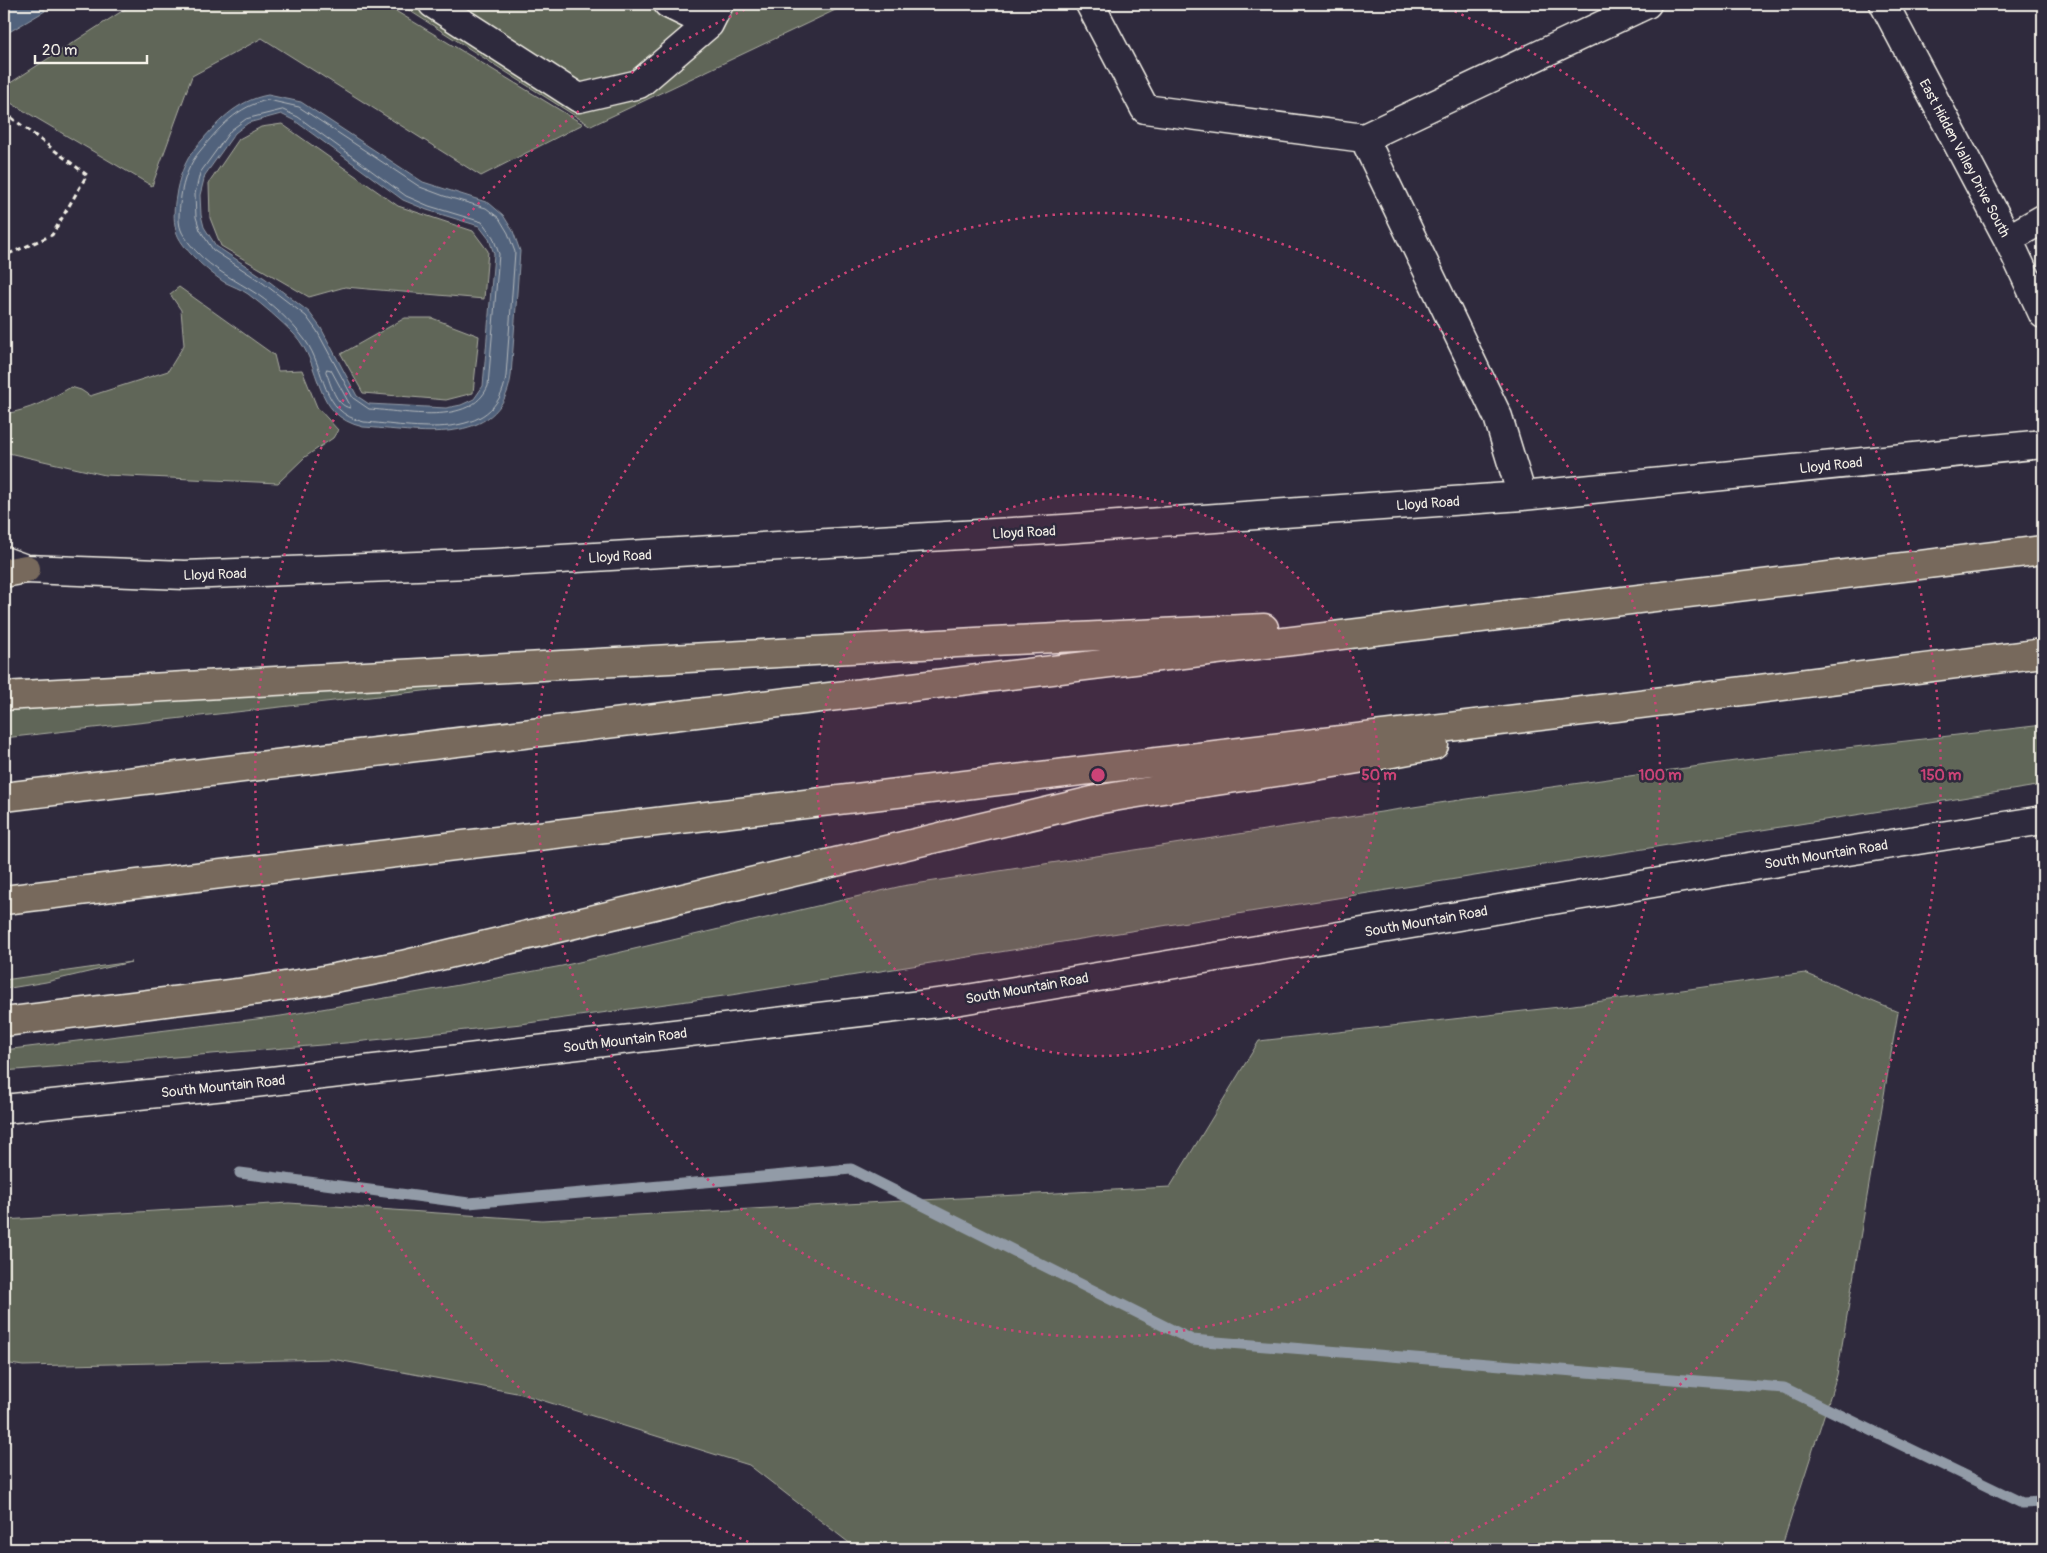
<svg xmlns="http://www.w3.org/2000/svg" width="2047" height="1553" viewBox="0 0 2047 1553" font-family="Pangolin,sans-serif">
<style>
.green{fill:#606659;stroke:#aaaca0}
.water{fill:#51627b;stroke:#929ba7;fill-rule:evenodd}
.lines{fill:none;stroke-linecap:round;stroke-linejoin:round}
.shore{stroke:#b3b8bc;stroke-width:1}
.stream{stroke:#929ba7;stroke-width:11}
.minor-casing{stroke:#f4f1e8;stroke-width:31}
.highway-casing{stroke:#f4f1e8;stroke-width:31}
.path{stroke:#f4f1e8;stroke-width:3;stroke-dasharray:5 4;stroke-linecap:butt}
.minor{stroke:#2f2a3d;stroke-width:28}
.highway{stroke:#77695c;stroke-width:28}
.ring{fill:none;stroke:#cc4377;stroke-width:2.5;stroke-dasharray:2.5 5}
.labels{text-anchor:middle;stroke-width:5;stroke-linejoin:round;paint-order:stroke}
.street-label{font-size:14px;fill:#f4f1e8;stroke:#2f2a3d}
.centre{fill:#cc4377;stroke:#2f2a3d;stroke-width:2.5}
.ring-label{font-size:15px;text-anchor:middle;font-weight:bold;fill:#cc4377;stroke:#2f2a3d;stroke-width:5;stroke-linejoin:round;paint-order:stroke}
</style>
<rect width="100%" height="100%" fill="#2f2a3d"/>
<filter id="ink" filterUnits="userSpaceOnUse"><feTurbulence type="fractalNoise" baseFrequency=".02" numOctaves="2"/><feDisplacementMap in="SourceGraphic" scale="10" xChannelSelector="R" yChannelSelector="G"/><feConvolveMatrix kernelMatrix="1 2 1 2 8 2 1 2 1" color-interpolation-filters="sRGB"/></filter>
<g filter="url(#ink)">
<path class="green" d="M133,4H384L583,124L481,176L262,38L192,76L152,186L4,99V87Z
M399,4H848L591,126Z
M282,124L398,206L473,231L488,251L484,299L345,287L309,297L221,246L210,218L209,183L239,139L261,127Z
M179,287L274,355L278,371L302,370L317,407L338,430L333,438L305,457L278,483L105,475L4,452V414C29,410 49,400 71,387L81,390L90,396L168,371L184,345L181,310L170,294Z
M405,318H432L479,336L473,393L446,400L363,393L341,354Z
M440,678L441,689L4,738V711L98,702Z
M2043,725V785L731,995L521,1024L346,1043L4,1071V1050L281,1016L437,989L562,966L902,886L1446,802L1735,761Z
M131,962L46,982L4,989V980Z
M1805,973L1898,1012L1837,1375L1781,1549H857L749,1465L522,1394L332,1359L23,1366L4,1363V1220L289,1203L542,1220L1170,1187L1259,1041L1559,1007Z"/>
<path class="water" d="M4,4H41L45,11L4,35Z
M268,95L301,102L423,182L489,203L503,215L513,231L520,251L511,376C501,450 415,430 363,427C311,415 324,366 294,334C280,320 264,306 248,294C241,289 232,286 224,282C210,273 179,247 176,230C173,219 174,207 176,196C178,180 185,160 196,147C217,123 235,101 268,95ZM281,114L295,121L403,200L427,210L479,226L489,239L494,254L483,386L474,399L461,405L446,408L369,404L357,396L321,328L309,312L266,279L216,246L204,227L201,215L200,195L205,175L235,133L248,123Z"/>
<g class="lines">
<path class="shore" d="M268,100L299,107L420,187L444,196L486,208L499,218L508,233L515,252L506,376C497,445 412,425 364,422C319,412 327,370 305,340C291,321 269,301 249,289C226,275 206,265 189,243C187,239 182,234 181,230C177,220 180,206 181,196C183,181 190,162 200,151C219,128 237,106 268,100Z
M283,110L298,117L406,196L429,206L482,222L493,237L499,254L488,386C471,427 404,411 369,409L353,398L317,331L306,316L263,283L213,250L200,230L196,217L195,194L200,173L231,130L246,119Z
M327,369L331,370L350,405V408C335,405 331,384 326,372Z"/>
<path class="stream" d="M240,1173L469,1203L851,1169L1192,1340L1784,1388L2022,1503L2043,1502"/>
<defs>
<path id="minor" d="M433,4L579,98L639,84L709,24L719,4
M668,4L709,24
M1090,4L1145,109L1364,138L1647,4
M1884,4L2008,239L2043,314
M1364,138L1498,417L1522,496
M2008,239L2043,219
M4,561L26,569L185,575L495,563L1063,529L1522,496L2043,444
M4,1109L254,1083L955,1001L1772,863L2043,820"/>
<path id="highway" d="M4,573L26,569
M4,696L993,641L1264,628
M4,797L2043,550
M4,900L1616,707L2043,653
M4,1022L238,993L319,981L402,965L1096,800C1209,780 1322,768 1434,745"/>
</defs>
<use href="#minor" class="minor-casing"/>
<use href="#highway" class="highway-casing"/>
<path class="path" d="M4,112L87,175L52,235L4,256"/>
<use href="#minor" class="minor"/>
<use href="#highway" class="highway"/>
</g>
</g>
<circle cx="1098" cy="775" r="281" fill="#cc4377" fill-opacity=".12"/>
<g class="ring">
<circle cx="1098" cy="775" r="281"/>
<circle cx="1098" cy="775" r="562"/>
<path d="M762 1548A843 843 0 0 1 755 5M1441 5A843 843 0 0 1 1434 1548"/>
</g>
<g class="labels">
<g class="street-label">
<text transform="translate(1965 158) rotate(62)" y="5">East Hidden Valley Drive South</text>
<text transform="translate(1831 465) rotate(-6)" y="5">Lloyd Road</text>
<text transform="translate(1428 503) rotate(-4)" y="5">Lloyd Road</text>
<text transform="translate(1024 532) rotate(-3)" y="5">Lloyd Road</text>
<text transform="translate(620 556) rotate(-3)" y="5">Lloyd Road</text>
<text transform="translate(215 574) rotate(-2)" y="5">Lloyd Road</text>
<text transform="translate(1826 854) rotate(-9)" y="5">South Mountain Road</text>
<text transform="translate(1426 921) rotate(-10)" y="5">South Mountain Road</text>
<text transform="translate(1027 988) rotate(-10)" y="5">South Mountain Road</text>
<text transform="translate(625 1040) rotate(-7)" y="5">South Mountain Road</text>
<text transform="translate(223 1086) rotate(-6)" y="5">South Mountain Road</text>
</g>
</g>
<circle cx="1098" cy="775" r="8" class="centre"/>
<g class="ring-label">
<text x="1379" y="780">50 m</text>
<text x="1660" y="780">100 m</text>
<text x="1941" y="780">150 m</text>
</g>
<rect width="2047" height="1553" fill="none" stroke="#2f2a3d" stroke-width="20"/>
<rect x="10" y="10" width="2027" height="1533" fill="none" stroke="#f4f1e8" stroke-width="2" filter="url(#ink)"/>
<path d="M35 55v8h112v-8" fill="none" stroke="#f4f1e8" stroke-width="2.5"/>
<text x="42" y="55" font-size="15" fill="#f4f1e8" stroke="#2f2a3d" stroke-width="4" paint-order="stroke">20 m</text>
</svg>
